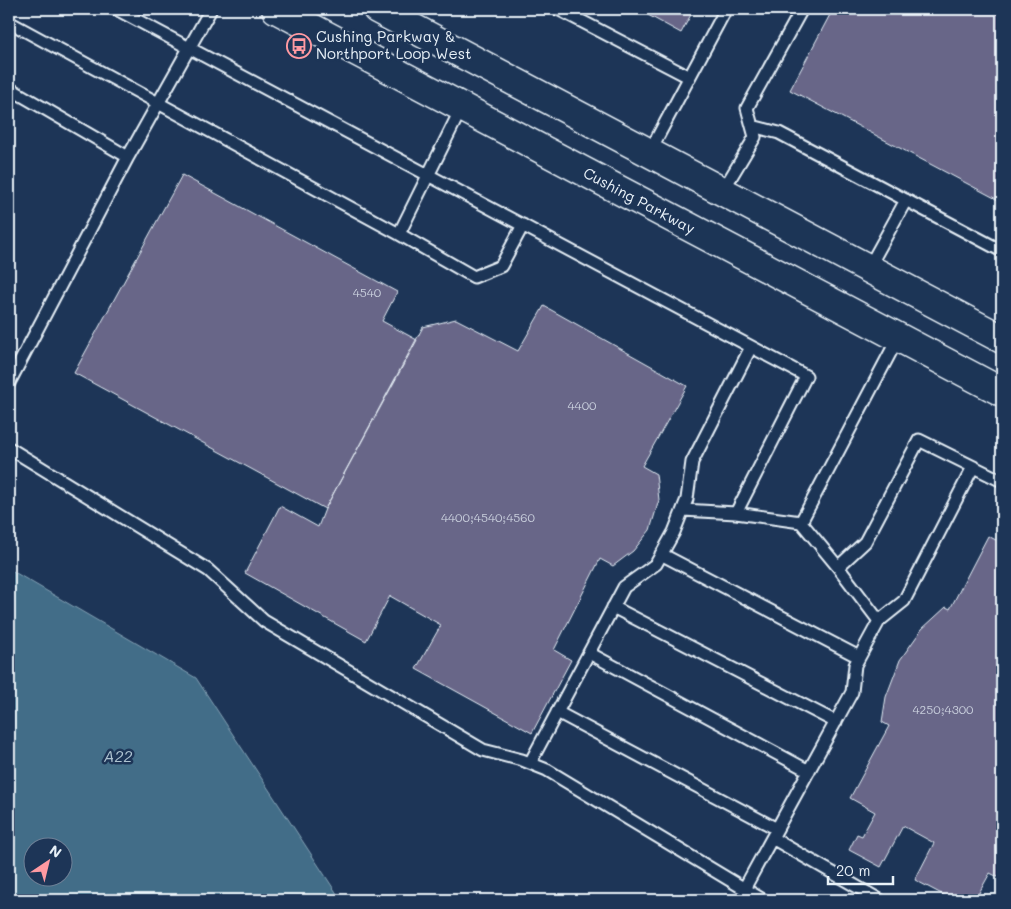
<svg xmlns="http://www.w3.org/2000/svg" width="1011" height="909" viewBox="0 0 1011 909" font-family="Mali,sans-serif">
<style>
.water{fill:#426d88;stroke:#84a2b5;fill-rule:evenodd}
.building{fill:#686688;stroke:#e8f1f8}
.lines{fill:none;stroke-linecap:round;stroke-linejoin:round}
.lane-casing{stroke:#e8f1f8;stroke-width:15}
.secondary-casing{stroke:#e8f1f8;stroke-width:31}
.lane{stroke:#1d3557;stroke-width:11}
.secondary{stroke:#1d3557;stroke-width:28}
.labels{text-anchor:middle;stroke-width:5;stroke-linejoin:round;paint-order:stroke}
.number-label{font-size:12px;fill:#c8cedc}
.poi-label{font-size:15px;fill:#e8f1f8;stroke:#1d3557;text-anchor:start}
.street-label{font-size:15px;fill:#e8f1f8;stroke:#1d3557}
.water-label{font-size:16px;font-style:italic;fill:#aec3d1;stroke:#1d3557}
</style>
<rect width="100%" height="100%" fill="#1d3557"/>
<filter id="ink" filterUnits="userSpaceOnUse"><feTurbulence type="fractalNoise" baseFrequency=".02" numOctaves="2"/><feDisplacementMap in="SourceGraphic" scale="10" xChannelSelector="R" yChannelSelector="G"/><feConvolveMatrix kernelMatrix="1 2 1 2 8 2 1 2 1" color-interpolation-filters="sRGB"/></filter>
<g filter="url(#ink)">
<path class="water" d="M9,569L196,678L341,900H9ZM32,846H62V876H32Z"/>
<path class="building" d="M637,9H694L681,33Z
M833,9H1002V202L790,90Z
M182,175L397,292L382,321L417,340L325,509L74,373Z
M544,306L687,386L642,466L656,474L659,500L650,530L633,551L613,566L600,559L554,650L571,660L532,733L416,669L441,625L390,596L366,641L245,573L280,506L318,527L325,509L423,327L456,319L518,351Z
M988,536L1002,543V879L990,873L975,900H953L915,880L934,843L903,826L881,867L849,850L857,834L862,836L875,812L850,798L889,726L882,722L886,697L900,660L922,629L946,607L950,609Z"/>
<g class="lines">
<defs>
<path id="lane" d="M116,9L806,376L736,513L801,522L898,338
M558,9L689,77
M9,22L399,234L474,277L501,266L523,225
M9,88L128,157L211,9
M752,126L779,133L1002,251
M649,153L726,9
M722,192L755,137L747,108L802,9
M399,234L462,107
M868,269L906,200
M9,383L128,157
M9,448L208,570L264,621L483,750L522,760L547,770L763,900
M683,510L736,513
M801,522L838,567L865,542L919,440L1002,481
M661,554L859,657
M838,567L879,621L904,601L973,467
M613,607L836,722
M589,653L809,771
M557,712L777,829
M530,763L624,587L656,564L674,532L687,499L692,462L751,347
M772,838L880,900
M744,889L852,692L855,665L879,621"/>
<path id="secondary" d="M276,9L1002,392
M377,9L1002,339"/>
</defs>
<use href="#lane" class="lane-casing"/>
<use href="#secondary" class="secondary-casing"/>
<use href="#lane" class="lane"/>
<use href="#secondary" class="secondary"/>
</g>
</g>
<defs>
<symbol id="bus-ring" viewBox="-11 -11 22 22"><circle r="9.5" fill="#1d3557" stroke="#ff9aa2" stroke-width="1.5"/><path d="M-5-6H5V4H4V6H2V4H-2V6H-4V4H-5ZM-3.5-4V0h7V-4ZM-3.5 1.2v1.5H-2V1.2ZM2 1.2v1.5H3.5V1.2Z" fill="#ff9aa2"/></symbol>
</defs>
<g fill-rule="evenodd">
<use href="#bus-ring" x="285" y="32" width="28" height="28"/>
</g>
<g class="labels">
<g class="number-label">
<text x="367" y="297">4540</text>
<text x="582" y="410">4400</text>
<text x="488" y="522">4400;4540;4560</text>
<text x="943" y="714">4250;4300</text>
</g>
<g class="poi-label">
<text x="316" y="42">Cushing Parkway &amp;<tspan x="316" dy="17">Northport Loop West</tspan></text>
</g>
<g class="street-label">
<text transform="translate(639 201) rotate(28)" y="5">Cushing Parkway</text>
</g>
<g class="water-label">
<text x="118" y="762">A22</text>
</g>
</g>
<rect width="1011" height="909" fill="none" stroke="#1d3557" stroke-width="30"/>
<rect x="15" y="15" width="981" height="879" fill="none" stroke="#e8f1f8" stroke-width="2" filter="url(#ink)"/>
<g transform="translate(48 862) rotate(35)"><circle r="24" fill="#1d3557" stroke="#6e8097"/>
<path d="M0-4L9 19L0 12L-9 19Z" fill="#ff9aa2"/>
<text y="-8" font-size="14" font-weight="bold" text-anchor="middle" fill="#e8f1f8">N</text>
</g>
<path d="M828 876v8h65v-8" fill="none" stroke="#e8f1f8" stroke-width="2.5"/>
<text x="836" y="876" font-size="15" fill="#e8f1f8" stroke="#1d3557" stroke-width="4" paint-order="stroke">20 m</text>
</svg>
